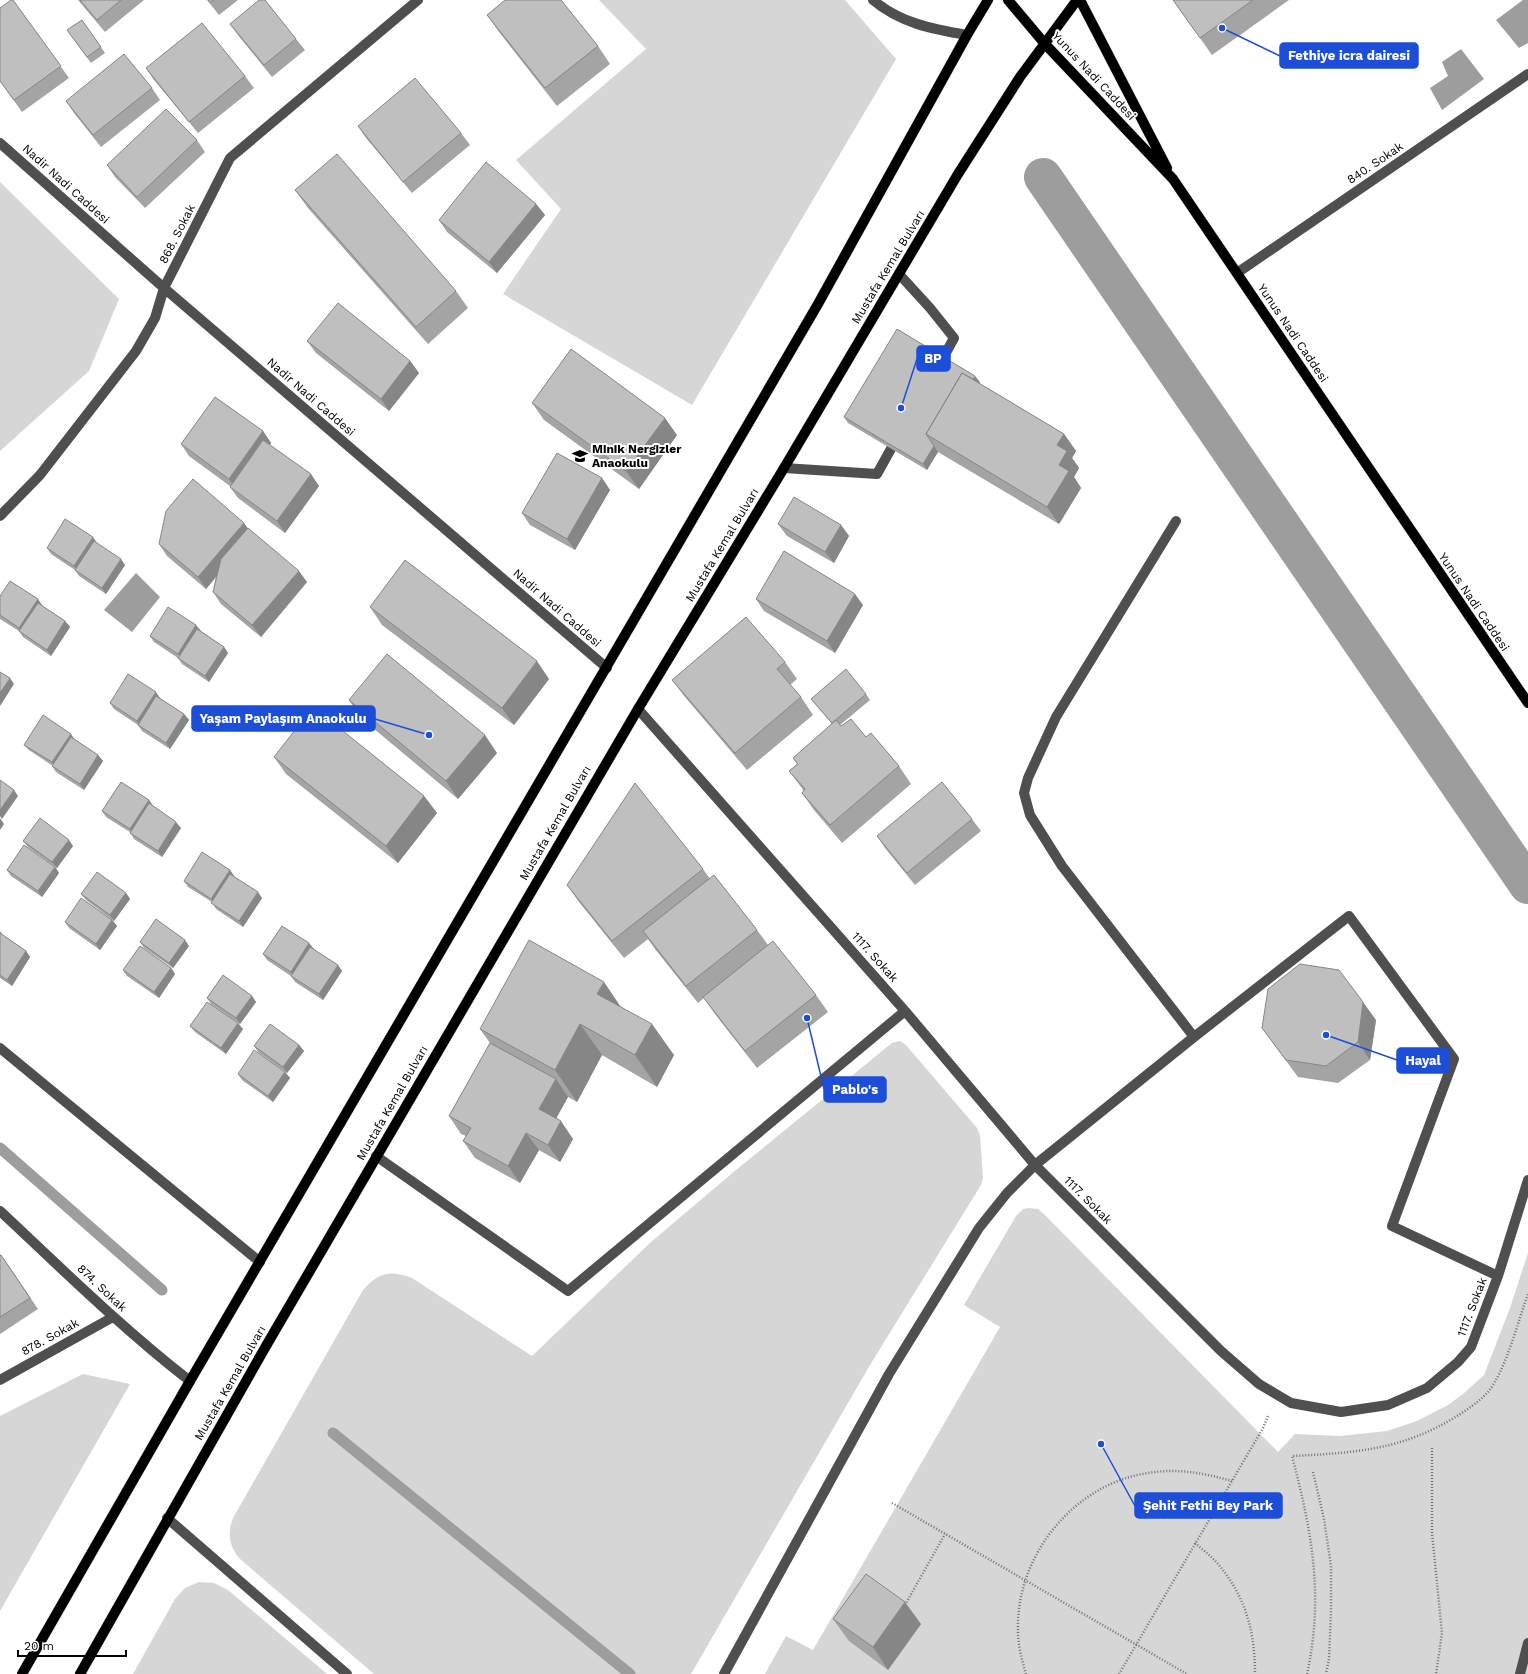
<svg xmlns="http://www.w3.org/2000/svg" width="1528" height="1674" viewBox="0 0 1528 1674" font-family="'Work Sans',sans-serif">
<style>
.green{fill:#d6d6d6}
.water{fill:#9d9d9d}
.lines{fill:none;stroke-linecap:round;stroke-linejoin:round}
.stream{stroke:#9d9d9d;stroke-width:11}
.canal{stroke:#9d9d9d;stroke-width:38}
.major-casing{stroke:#dbdbdb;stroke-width:11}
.path{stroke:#717171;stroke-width:2.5;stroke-dasharray:1 2;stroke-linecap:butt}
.minor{stroke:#4f4f4f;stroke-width:10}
.major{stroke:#000;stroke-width:10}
.wall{fill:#a4a4a4}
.shaded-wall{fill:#868686}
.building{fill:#bfbfbf;stroke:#868686}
.labels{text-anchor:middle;stroke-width:4;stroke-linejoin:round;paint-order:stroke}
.street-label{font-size:12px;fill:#000;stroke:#fff}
.poi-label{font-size:12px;font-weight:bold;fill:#000;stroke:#fff;text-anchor:start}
.leader{fill:none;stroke:#1d4ed8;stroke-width:1.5}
.callout-dot{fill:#1d4ed8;stroke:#fff;stroke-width:1.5}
.callout{fill:#1d4ed8;stroke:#1d4ed8;stroke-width:1.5}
.callout-label{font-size:13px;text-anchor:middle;font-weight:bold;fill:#fff}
</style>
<rect width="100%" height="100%" fill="#fff"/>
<path class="green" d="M599,0H845L896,59L692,405L503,294L561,209L516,160L646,49Z
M0,182L119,299L89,371L0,451Z
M900,1041L906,1045L977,1128L980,1136L983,1177L981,1185L870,1365L691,1674H374L240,1559C229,1546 227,1534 233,1518L363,1290C379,1272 390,1270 412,1278L532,1356L651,1242L736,1170L892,1043Z
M1029,1208L1038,1209L1046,1216L1278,1452L1295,1434L1340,1436L1387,1431L1417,1421L1448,1405L1463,1394L1484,1375L1510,1308L1528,1253V1674H765L786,1636L813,1650L1000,1327L964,1305L1016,1216L1023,1209Z
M83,1374L130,1384L0,1611V1416Z
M199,1582L214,1583L228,1590L327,1674H133L175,1599L185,1588Z"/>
<path class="water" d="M1523,0H1528V43L1519,48L1496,20Z
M1461,49L1484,79L1442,110L1430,88L1448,76L1442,62Z
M136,573L160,597L132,632L104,610Z"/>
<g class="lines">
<path class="stream" d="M0,1148L162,1290
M333,1433L630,1674"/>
<path class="canal" d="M1043,177L1528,885"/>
<defs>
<path id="major" d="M1008,0L1045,44L1173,179L1528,703
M1080,0L1167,168
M22,1674L190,1381L818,304L967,35L988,0
M80,1674L266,1346L638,709L784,468L958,174L1020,77L1077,0"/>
</defs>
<use href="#major" class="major-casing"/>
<path class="path" d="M1432,1448V1533L1442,1633L1436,1674
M1313,1472L1324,1519L1331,1566V1610L1329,1659L1326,1674
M892,1503L1187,1674
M1195,1543C1203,1550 1212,1557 1218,1564C1246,1597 1255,1632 1255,1674
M905,1605L945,1534
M1026,1674C1022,1660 1018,1646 1018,1632C1015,1557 1073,1484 1148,1473C1177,1468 1204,1473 1232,1481
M1119,1674L1263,1428L1268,1416
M1307,1674C1324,1596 1312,1532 1292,1456C1354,1453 1403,1450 1457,1416C1468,1409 1480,1401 1488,1392C1506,1370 1518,1321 1528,1294"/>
<path class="minor" d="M873,0C900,23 932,29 967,35
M0,143L164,288L607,668
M1237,273L1528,74
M899,274L930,308L954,338L937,369
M784,468L877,474L897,438
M0,516L40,475L136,351L155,318L164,288L230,158L418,0
M1176,521L1056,717L1028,778L1024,793L1030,815L1062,866L1194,1037
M638,709L905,1011L1035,1165L1221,1351L1259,1384L1291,1403L1341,1412L1388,1405L1427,1388L1458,1362L1471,1347L1498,1276L1528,1180
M0,1048L260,1262
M376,1156L568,1291L905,1011
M0,1211C62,1269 123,1329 190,1381
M0,1380L113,1317
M167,1518L347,1674
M724,1674L889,1374L979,1228L1007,1193L1035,1165L1194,1037L1349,916L1454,1059L1392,1226L1498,1276
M1520,1674L1528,1643"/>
<use href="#major" class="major"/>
</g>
<path class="wall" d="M13,0L69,78L22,112L0,81Z
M78,0H144L105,32Z
M207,0H238L219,15Z
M1173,0H1289L1212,55Z
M487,15L598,46L610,64L557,106L499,32Z
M82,20L105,53L91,63L67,30Z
M230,24L296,39L305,50L272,77L238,35Z
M146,68L245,76L254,88L198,133L154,80Z
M152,88L160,100L101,147L74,113L66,101Z
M358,126L461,133L470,145L412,193L366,138Z
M197,140L205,152L145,208L115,177L107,165Z
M295,190L456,291L468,308L428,344L308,208Z
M536,204L545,215L497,273L447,232L439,220Z
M307,341L410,361L419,373L389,411L316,353Z
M980,382L979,383L1064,434L1076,451L1072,458L1079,468L1074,477L1081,488L1059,524L938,452L927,470L848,423L844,417Z
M532,403L677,435L639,489L544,420Z
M263,431L271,443L270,445L319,486L285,533L238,498L230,487V486L189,456L181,444Z
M602,478L610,490L575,550L530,525L522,513Z
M778,524L841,525L849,536L834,563L787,536Z
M247,528L307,582L261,637L221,604L213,592L216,577L206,589L167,556L159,544Z
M97,543L125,565L106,594L79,576L75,570L51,554L47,548Z
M0,596L42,605H41L65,621L70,627L51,656L23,637L19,631L0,619Z
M756,599L863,605L835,653L764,611Z
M370,607L549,679L514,725L382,625Z
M201,631L224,647L228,653L209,682L182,664L178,658L154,642L150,636Z
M785,662L797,679L790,685L801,697L813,715L747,770L685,697L672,680Z
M866,694L870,700L840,725L841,726L866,737L899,766L911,784L842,843L814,810L802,793L804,791L789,771L797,764L793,758L832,724L816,705L811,699Z
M160,698L184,714L189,720L170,749L142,731L138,725L114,709L110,703Z
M349,700L497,753L458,799L361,718Z
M75,740L98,755L103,761L84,790L56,772L52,766H53L29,750L24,745Z
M274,757L424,796L437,813L398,863L286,774Z
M149,800L153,806L181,828L162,857L134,839L130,832L106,817L102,811Z
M972,819L981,831L915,885L885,848L877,836Z
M23,841L73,846L57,868L28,847Z
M55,867L59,873L42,897L11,876L7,870Z
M703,869L710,879L757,930L768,945L816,995L828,1012L757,1068L715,1014L704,998L698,1003L655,949L648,939L624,958L579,902L567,885Z
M230,870L234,876V877L262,898L243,927L216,909L212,902L188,887L184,881Z
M126,893L130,899L114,921L86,900L81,894Z
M112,920L117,926L100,950L69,928L65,922Z
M0,931L3,935L26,951L30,957L12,986L0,978Z
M140,942L189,946L173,968L144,948Z
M313,949L342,971L323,1000L295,982L291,976L267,960L263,954Z
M171,968L175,974L159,998L127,976L123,970Z
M252,996L256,1002L240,1024L211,1004L207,998Z
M622,1007L674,1055L657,1087L602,1055L577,1102L568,1097L556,1119L573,1139L560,1162L539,1150L520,1183L475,1158L463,1141L466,1136L461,1134L449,1116L490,1043L480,1029Z
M1376,1020L1370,1060L1338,1083L1298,1077L1262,1028Z
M190,1026L243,1029L226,1054L195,1032Z
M299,1045L304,1051L287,1073L258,1052L254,1046Z
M285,1072L290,1078L273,1102L242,1080L238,1074Z
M0,1255L9,1266L38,1309L0,1334Z
M833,1619L921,1624L888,1670L849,1641Z"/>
<path class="shaded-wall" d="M536,204L545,215L497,273L489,262Z
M410,361L419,373L389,411L381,399Z
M975,376L980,382L942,444L937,441Z
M665,418L677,435L639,489L626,471Z
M263,431L271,443L237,491L229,479Z
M1064,434L1076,451L1072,458L1079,468L1074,477L1081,488L1059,524L1047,507L1057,445Z
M934,446L938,452L927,470L923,464Z
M311,474L319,486L285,533L277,521Z
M602,478L610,490L575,550L567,539Z
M244,523L252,534L206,589L198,577Z
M841,525L849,536L834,563L825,552Z
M93,537L97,543L79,572L74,566Z
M121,559L125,565L106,594L102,588Z
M299,571L307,582L261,637L252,625Z
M855,594L863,605L835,653L827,641Z
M38,599L42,605L23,634L19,628Z
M65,621L70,627L51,656L47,650Z
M196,625L201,631L182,660L178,654Z
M224,647L228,653L209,682L205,676Z
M537,661L549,679L514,725L502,708Z
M10,678L14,684L0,706V693Z
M156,692L160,698L142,727L137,721Z
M184,714L189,720L170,749L166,743Z
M71,734L75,740L56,768L52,762Z
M485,735L497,753L458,799L446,781Z
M98,755L103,761L84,790L80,784Z
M14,790L18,796L2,819L0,816V810Z
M424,796L437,813L398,863L386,846Z
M149,800L153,806L134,835L130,829Z
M0,818L4,824L0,830Z
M176,822L181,828L162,857L158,851Z
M69,840L73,846L57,868L52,862Z
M55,867L59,873L42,897L38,891Z
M230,870L234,876L216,905L211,899Z
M258,892L262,898L243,927L239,921Z
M126,893L130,899L114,921L110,915Z
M112,920L117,926L100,950L96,944Z
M185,940L189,946L173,968L169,963Z
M309,943L314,949L295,978L291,972Z
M26,951L30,957L12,986L7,980Z
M338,965L342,971L323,1000L319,994Z
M171,968L175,974L159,998L154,992Z
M604,982L625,1013L597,994Z
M252,996L256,1002L240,1024L236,1018Z
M1363,1002L1376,1020L1370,1060L1358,1042Z
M238,1023L243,1029L226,1054L221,1048Z
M580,1024L602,1055L577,1102L555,1070Z
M652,1024L674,1055L657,1087L635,1055Z
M299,1045L304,1051L287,1073L283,1067Z
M285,1072L290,1078L273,1102L268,1096Z
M556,1079L568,1097L551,1127L539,1109Z
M561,1121L573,1139L560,1162L548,1145Z
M526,1133L539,1150L520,1183L508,1166Z
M905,1602L921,1624L888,1670L873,1647Z"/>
<path class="building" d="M11,0H13L61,66L14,100L0,81V8Z
M80,0H121L97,20Z
M208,0H214L210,3Z
M259,0H265L296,39L264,65L230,24Z
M505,0H561L598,46L545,88L487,15Z
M1173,0H1253L1200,38Z
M82,20L101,47L87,57L67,30Z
M202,23L245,76L189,122L146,68Z
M124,54L152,88L93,135L66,101Z
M415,78L461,133L403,182L358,126Z
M166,109L197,140L137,197L107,165Z
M337,154L456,291L416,327L295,190Z
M486,162L536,204L489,262L439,220Z
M338,303L410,361L381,399L307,341Z
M897,329L975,376L973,379L962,373L926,434L934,446L923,464L844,417Z
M571,349L665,418L626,471L532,403Z
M962,373L1064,434L1057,445L1067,451L1059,465L1069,471L1047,507L926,434Z
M215,397L263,431L229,479L181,444Z
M263,440L311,474L277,521L230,487Z
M557,453L602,478L567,539L522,513Z
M193,479L244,523L198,577L159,544L166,511Z
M794,497L841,525L825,552L778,524Z
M65,519L93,537L74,566L47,548Z
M248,528L299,571L252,625L213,592L221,559Z
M94,541L121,559L102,588L75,570Z
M784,551L855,594L827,641L756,599Z
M405,560L537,661L502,708L370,607Z
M10,581L38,599L19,628L0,615V596Z
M38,603L65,621L47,650L19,631Z
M168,607L196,625L178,654L150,636Z
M746,617L785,662L777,669L801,697L735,753L672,680Z
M197,629L224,647L205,676L178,658Z
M387,654L485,735L446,781L349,700Z
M846,669L866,694L832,723L811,699Z
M0,672L10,678L0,693Z
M128,674L156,692L137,721L110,703Z
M156,696L184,714L166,743L138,725Z
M313,707L424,796L386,846L274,757Z
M43,715L71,734L52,762L24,745Z
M851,719L866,737L871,733L899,766L830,825L802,793L805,789L789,771L798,764L793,758L836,720L841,726Z
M71,737L98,755L80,784L52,766Z
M0,780L14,790L0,810Z
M121,782L149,800L130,829L102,811Z
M942,782L972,819L907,873L877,836Z
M635,783L703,869L612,941L567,885Z
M149,803L176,822L158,851L130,833Z
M40,818L69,840L52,862L23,841Z
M24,845L55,867L38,891L7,870Z
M202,852L230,870L211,899L184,881Z
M97,872L126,893L110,915L81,894Z
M230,874L258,892L239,921L211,903Z
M714,875L757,930L686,986L643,931Z
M81,898L112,920L96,944L65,922Z
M156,919L185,940L169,963L140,942Z
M282,926L309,943L291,972L263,954Z
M0,933L26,951L7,980L0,975Z
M529,940L604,982L597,994L652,1024L635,1055L580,1024L555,1070L480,1029Z
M773,941L816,995L745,1051L703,997Z
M140,946L171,968L154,992L123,970Z
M310,947L338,965L319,994L291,976Z
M1300,964L1339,970L1363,1002L1358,1042L1326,1066L1286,1060L1262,1028L1268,989Z
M223,975L252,996L236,1018L207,998Z
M207,1002L238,1023L221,1048L190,1026Z
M270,1024L299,1045L283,1067L254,1046Z
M490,1043L556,1079L539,1109L561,1121L548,1145L526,1133L508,1166L463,1141L471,1128L449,1116Z
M254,1050L285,1072L268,1096L238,1074Z
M0,1255H1L30,1298L0,1317Z
M866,1574L905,1602L873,1647L833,1619Z"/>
<defs>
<symbol id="school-bare" viewBox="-9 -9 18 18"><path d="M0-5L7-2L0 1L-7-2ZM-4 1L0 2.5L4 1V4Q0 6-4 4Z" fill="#000" stroke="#fff" stroke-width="2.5" paint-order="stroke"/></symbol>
</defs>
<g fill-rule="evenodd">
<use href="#school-bare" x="569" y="445" width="22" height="22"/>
</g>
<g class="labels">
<g class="street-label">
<text transform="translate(1094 76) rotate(47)" y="4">Yunus Nadi Caddesi</text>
<text transform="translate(1375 163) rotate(-34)" y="4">840. Sokak</text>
<text transform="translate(66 184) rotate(42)" y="4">Nadir Nadi Caddesi</text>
<text transform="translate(177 234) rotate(-63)" y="4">868. Sokak</text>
<text transform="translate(888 267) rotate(-59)" y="4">Mustafa Kemal Bulvarı</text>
<text transform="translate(1293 333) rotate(56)" y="4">Yunus Nadi Caddesi</text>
<text transform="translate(311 397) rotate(41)" y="4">Nadir Nadi Caddesi</text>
<text transform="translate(722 545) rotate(-59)" y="4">Mustafa Kemal Bulvarı</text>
<text transform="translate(1474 602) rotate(56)" y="4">Yunus Nadi Caddesi</text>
<text transform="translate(557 608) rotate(41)" y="4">Nadir Nadi Caddesi</text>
<text transform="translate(555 823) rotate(-60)" y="4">Mustafa Kemal Bulvarı</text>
<text transform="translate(875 957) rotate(48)" y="4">1117. Sokak</text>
<text transform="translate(392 1103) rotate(-60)" y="4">Mustafa Kemal Bulvarı</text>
<text transform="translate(1088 1200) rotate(45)" y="4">1117. Sokak</text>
<text transform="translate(102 1288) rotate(43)" y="4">874. Sokak</text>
<text transform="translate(1472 1307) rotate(-69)" y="4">1117. Sokak</text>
<text transform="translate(50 1337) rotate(-29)" y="4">878. Sokak</text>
<text transform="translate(230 1383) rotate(-60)" y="4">Mustafa Kemal Bulvarı</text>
</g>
<g class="poi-label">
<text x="592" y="453">Minik Nergizler<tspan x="592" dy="14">Anaokulu</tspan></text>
</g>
</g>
<path class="leader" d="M1222 28L1280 56M901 408L917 359M429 735L375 719M1326 1035L1397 1060M807 1018L824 1089M1101 1444L1135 1506"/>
<g class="callout-dot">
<circle cx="1222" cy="28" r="4"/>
<circle cx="901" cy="408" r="4"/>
<circle cx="429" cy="735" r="4"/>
<circle cx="1326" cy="1035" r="4"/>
<circle cx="807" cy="1018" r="4"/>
<circle cx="1101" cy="1444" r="4"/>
</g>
<g class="callout">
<rect x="1280" y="43" width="138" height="25" rx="4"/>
<rect x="917" y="346" width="33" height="25" rx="4"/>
<rect x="192" y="706" width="183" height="25" rx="4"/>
<rect x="1397" y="1048" width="52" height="25" rx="4"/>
<rect x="824" y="1077" width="62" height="25" rx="4"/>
<rect x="1135" y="1493" width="147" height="25" rx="4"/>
</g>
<g class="callout-label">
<text x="1349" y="60">Fethiye icra dairesi</text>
<text x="933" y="363">BP</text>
<text x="283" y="723">Yaşam Paylaşım Anaokulu</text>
<text x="1423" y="1065">Hayal</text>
<text x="855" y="1094">Pablo's</text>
<text x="1208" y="1510">Şehit Fethi Bey Park</text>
</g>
<path d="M18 1650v6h108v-6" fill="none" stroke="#000000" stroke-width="2"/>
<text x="24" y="1650" font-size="12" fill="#000000" stroke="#ffffff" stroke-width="3" paint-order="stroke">20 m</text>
</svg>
